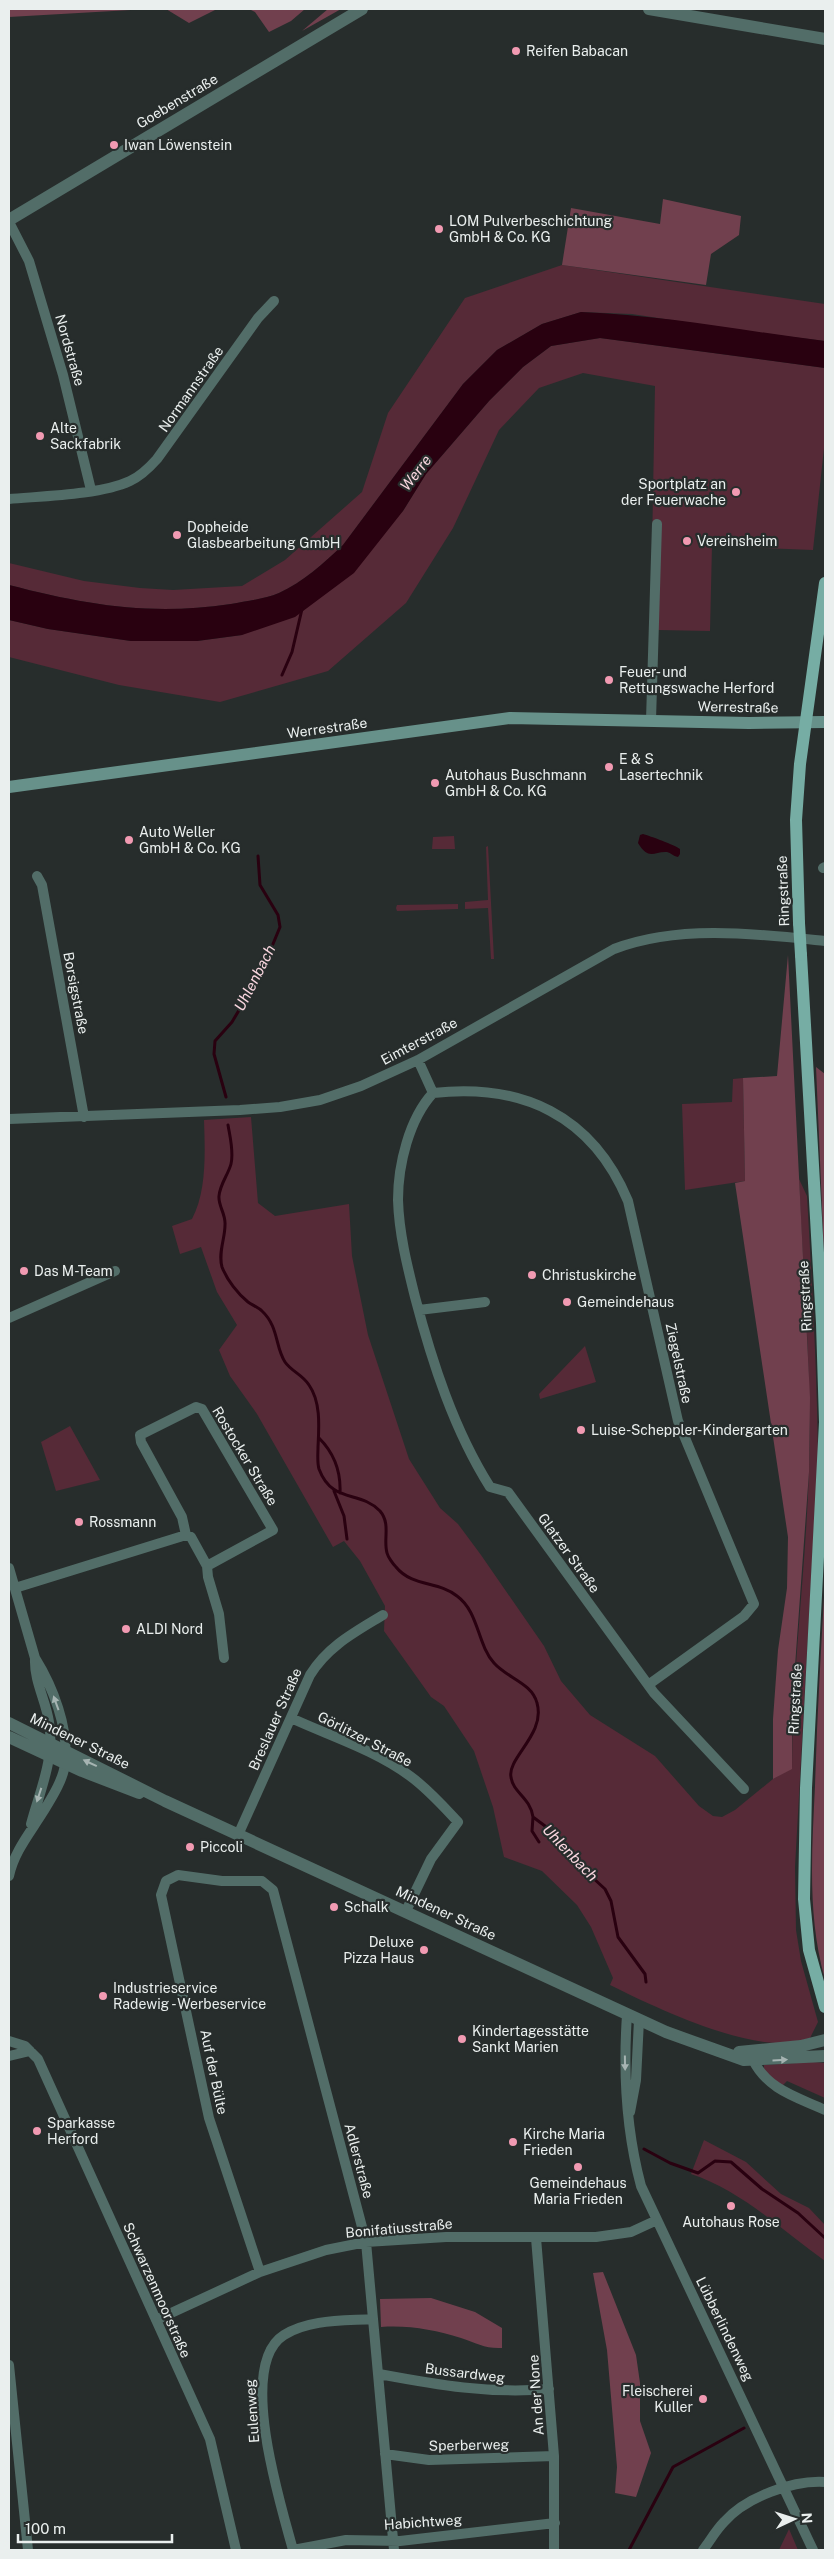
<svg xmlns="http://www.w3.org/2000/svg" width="834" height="2559" viewBox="0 0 834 2559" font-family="'Public Sans',sans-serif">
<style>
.green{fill:#562a37}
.forest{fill:#71404e}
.water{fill:#290110}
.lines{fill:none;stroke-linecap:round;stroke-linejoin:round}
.stream{stroke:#290110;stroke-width:3}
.minor{stroke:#526d68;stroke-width:10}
.tertiary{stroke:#526d68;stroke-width:12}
.secondary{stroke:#67918a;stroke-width:12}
.primary{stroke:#76ada4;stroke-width:12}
.primary-bridge{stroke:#76ada4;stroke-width:12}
.oneway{fill:#a6b4b2}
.poi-dot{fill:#f19ab2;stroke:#272d2c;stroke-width:2}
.labels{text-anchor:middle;stroke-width:4.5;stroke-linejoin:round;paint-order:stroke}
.poi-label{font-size:14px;fill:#eaefee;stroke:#272d2c;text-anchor:start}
.street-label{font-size:14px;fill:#eaefee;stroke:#272d2c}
.water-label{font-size:15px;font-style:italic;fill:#fad7e0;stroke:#272d2c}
</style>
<rect width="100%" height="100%" fill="#272d2c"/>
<path class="green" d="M562,265L825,304V341L743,331L632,314L581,312L542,324L497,350L463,384L343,545C324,563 303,582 279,593C265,599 246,601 231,604C150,616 87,605 9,585V563L84,581L140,588L173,590L242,586L285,560L362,492L388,413L465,298Z
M600,338L825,368V439L813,550L712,546L710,631L658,630L652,548L655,386L583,373L539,388L499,430L453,528L406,603L328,671L220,702L119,685L9,657V620L48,629L131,641H197L242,635L403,511L426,474L489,401L523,367L551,346Z
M454,836L455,849H432L433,837Z
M488,846L494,959H491L488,908L465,909V902L488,900L486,847Z
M458,904V909L397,911L396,908L397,905Z
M743,1078L745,1181L685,1190L682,1104L732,1102L733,1079Z
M251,1117L258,1203L275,1216L349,1204L352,1256L368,1335L409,1459L440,1508L458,1524L481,1555L544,1646L561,1681L590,1715L655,1756L699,1806L713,1816L722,1817L735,1810L773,1779L792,1768C792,1669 806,1570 809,1470C812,1373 803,1276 799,1179L807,1196C812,1282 817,1369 818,1456L795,1867L796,1930L801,1961L818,2022L810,2038C802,2040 792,2043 784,2043C735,2045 654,2007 610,1985L613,1978L591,1927L577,1905L542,1871L504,1857L493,1807L474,1751L444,1706L431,1697L384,1631L385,1606L360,1561L344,1541L333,1547L257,1414L230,1376L219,1350L237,1325L217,1292L201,1247L180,1254L172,1226L192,1219C207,1191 205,1151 204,1120Z
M585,1346L596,1382L540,1399L539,1394Z
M70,1426L100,1480L56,1491L41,1442Z
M813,2062L825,2063V2098L787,2081L782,2086L764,2072V2065Z
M704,2140L746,2162L781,2194L809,2208L825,2225V2261C782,2230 742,2191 691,2174Z
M789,2529L798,2550H779Z"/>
<path class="forest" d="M9,9H148L9,17Z
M166,9H217L189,23Z
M249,9H305L291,21L269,32L255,12Z
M328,9H341L302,31Z
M663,199L741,216L739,235L711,254L706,285L562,265L571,208L660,224Z
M788,955L810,1398L809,1472L792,1708V1769L773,1779V1719L778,1650L787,1588L788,1537L735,1183L745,1181L743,1078L777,1076Z
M816,1067L825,1074V1270L824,1254Z
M825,1580V1979C807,1917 812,1850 815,1786C817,1717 821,1649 825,1580Z
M603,2272L636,2355L640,2383V2421L651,2453L636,2497L615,2493L617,2467L607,2350L593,2273Z
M431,2298L475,2312L502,2328V2348C486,2349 476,2343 461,2338C435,2330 409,2325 381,2327L380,2299Z"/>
<path class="water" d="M581,312C663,315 744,331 825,341V368L600,338L551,346L523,367L489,401L426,474L403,511L354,573L295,617L242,635L197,641H131L48,629L9,620V585C87,605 150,616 231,604C246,601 265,599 279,593C303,582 324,563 343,545L463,384L497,350L542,324Z
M643,834C650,836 675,845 680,849V854L678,857C673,856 671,853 667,852C654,851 649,861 638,843L640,835Z"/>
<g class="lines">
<path class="stream" d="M282,675L292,652L302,609
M226,1097L214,1054L215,1041L232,1022L261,973L280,927L278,915L260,885L258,856
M228,1125C230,1137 234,1152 231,1164C228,1175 220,1184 219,1196C218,1206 226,1214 225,1225C225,1239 218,1253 222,1267C227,1280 238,1294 248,1302C252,1305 258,1307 262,1311C279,1327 275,1347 285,1362C291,1371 303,1375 309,1385C321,1402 319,1427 318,1447C318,1454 317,1462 319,1469C332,1504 360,1490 380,1511C391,1524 383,1539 387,1553C388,1557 393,1564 396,1567C412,1587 439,1581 457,1596C479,1612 477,1644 494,1663C507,1678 532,1683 537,1703C546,1734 507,1758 511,1777C513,1793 530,1797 533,1817L549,1829L569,1856L605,1889L611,1901L618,1937L645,1974L646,1982
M319,1438C334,1453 341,1472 340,1493
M334,1491L344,1516L347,1539
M533,1817L532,1831L539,1842
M644,2149L670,2163L698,2173L715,2161L731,2162L762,2189L798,2213L825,2238
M629,2550L673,2467L744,2428"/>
<path class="minor" d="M9,222L29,261L63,375L91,490
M9,499C43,496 100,495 130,481C141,476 149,468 157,459L258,318L274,301
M651,720L657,524
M823,868L825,867
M37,876L42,885L84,1117
M418,1060L433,1093
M433,1093C409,1119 398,1165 398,1200C399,1233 407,1265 415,1297C432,1362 454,1430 490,1487L508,1492L654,1693L744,1789
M433,1093C522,1083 592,1115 628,1201L678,1421L754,1604L744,1616L648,1685
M9,1119L240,1110L280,1107L320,1100L361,1086L418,1060L614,949C679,924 758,934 825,941
M419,1310L485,1302
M9,1318L115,1271
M207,1566L208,1577L219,1614L224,1658
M9,1568L35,1658C53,1687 69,1728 65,1763C64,1779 51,1799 43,1812C30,1833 14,1852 9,1876
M15,1588L186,1535L191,1537L207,1566L273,1530L202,1409L196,1407L140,1435L141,1442L182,1517L186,1535
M291,1718C330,1736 375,1750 410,1776C428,1789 443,1806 458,1822L431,1859L406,1911
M31,1824C40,1790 55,1759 49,1722C46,1701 34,1681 35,1659
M238,1835L310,1675C328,1646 355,1632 383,1615
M627,2015C623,2073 626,2130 641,2186L813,2550
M9,2041L25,2046L38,2059L210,2439L236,2550
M9,2056L30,2051
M753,2060C768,2090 797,2097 825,2110
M630,2112L636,2080L639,2020
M536,2238L554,2456V2550
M260,2272L209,2118L161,1895L166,1881L178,1875L222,1881H262L273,1890L366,2242L394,2550
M156,2320L260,2272L326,2250L366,2242L446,2237H596L631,2232L657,2220
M9,2365L28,2550
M379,2374C438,2385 489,2394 549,2389
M385,2454L429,2460L554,2456
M293,2550C281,2505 236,2365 284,2335C310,2319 344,2321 373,2319
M293,2550L346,2540L400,2541L555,2523
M703,2550C710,2541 716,2530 724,2522C746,2497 793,2480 825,2482"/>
<path class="tertiary" d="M649,9L825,39
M9,220L362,9
M9,1723L165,1801L666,2032L744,2060L825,2056
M9,1737L82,1771L139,1793
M739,2052L801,2046L825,2040"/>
<path class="secondary" d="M9,787L510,718L749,723L825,722"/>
<path class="primary" d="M799,923L796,820L800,764L825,583
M801,955L822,1323L825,1422L806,1788L804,1899L809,1950L825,2007"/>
<path class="primary-bridge" d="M799,923L801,955"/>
</g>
<defs><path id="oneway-solid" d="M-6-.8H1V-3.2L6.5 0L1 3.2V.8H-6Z" transform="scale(1.25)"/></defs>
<g class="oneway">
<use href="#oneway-solid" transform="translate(56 1703) rotate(-110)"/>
<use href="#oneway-solid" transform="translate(90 1763) rotate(-155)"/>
<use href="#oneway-solid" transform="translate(39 1795) rotate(108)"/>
<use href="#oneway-solid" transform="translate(780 2060) rotate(-3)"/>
<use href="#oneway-solid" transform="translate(625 2063) rotate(89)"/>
</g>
<g class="poi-dot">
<circle cx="516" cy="51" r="5"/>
<circle cx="114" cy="145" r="5"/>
<circle cx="439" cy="229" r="5"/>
<circle cx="40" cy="436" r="5"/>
<circle cx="736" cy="492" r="5"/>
<circle cx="177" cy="535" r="5"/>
<circle cx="687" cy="541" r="5"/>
<circle cx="609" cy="680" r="5"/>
<circle cx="609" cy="767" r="5"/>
<circle cx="435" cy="783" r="5"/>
<circle cx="129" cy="840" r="5"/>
<circle cx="24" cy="1271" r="5"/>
<circle cx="532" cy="1275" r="5"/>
<circle cx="567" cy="1302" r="5"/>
<circle cx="581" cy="1430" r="5"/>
<circle cx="79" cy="1522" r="5"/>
<circle cx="126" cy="1629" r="5"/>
<circle cx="190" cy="1847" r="5"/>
<circle cx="334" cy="1907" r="5"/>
<circle cx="424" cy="1950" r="5"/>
<circle cx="103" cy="1996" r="5"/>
<circle cx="462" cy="2039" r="5"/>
<circle cx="37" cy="2131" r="5"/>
<circle cx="513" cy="2142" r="5"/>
<circle cx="578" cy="2167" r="5"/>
<circle cx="731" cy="2206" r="5"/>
<circle cx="703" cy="2399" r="5"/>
</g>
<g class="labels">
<g class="poi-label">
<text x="526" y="56">Reifen Babacan</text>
<text x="124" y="150">Iwan Löwenstein</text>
<text x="449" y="226">LOM Pulverbeschichtung<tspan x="449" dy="16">GmbH &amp; Co. KG</tspan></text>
<text x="50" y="433">Alte<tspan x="50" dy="16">Sackfabrik</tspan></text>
<text x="726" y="489" text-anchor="end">Sportplatz an<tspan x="726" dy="16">der Feuerwache</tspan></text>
<text x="187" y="532">Dopheide<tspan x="187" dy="16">Glasbearbeitung GmbH</tspan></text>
<text x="697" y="546">Vereinsheim</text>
<text x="619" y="677">Feuer- und<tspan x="619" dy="16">Rettungswache Herford</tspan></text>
<text x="619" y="764">E &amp; S<tspan x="619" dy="16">Lasertechnik</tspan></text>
<text x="445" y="780">Autohaus Buschmann<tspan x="445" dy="16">GmbH &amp; Co. KG</tspan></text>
<text x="139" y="837">Auto Weller<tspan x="139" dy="16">GmbH &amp; Co. KG</tspan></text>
<text x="34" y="1276">Das M-Team</text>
<text x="542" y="1280">Christuskirche</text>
<text x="577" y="1307">Gemeindehaus</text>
<text x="591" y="1435">Luise-Scheppler-Kindergarten</text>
<text x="89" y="1527">Rossmann</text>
<text x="136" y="1634">ALDI Nord</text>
<text x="200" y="1852">Piccoli</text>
<text x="344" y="1912">Schalk</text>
<text x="414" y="1947" text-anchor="end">Deluxe<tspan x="414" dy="16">Pizza Haus</tspan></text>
<text x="113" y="1993">Industrieservice<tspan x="113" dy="16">Radewig - Werbeservice</tspan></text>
<text x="472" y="2036">Kindertagesstätte<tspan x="472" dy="16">Sankt Marien</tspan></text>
<text x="47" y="2128">Sparkasse<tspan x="47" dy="16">Herford</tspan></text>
<text x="523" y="2139">Kirche Maria<tspan x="523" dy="16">Frieden</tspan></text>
<text x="578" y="2188" text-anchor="middle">Gemeindehaus<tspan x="578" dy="16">Maria Frieden</tspan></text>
<text x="731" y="2227" text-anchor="middle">Autohaus Rose</text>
<text x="693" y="2396" text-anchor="end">Fleischerei<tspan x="693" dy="16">Kuller</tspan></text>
</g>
<g class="street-label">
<text transform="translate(177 101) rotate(-31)" y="5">Goebenstraße</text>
<text transform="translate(70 350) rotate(74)" y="5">Nordstraße</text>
<text transform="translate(191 389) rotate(-55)" y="5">Normannstraße</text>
<text transform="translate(738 707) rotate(1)" y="5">Werrestraße</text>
<text transform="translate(327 728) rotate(-8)" y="5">Werrestraße</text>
<text transform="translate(783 891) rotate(-92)" y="5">Ringstraße</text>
<text transform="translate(76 993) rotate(79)" y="5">Borsigstraße</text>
<text transform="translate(419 1041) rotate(-28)" y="5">Eimterstraße</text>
<text transform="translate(805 1296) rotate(-93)" y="5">Ringstraße</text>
<text transform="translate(679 1363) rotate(78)" y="5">Ziegelstraße</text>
<text transform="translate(245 1456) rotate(59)" y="5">Rostocker Straße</text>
<text transform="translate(569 1553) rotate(54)" y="5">Glatzer Straße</text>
<text transform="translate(795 1699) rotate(-87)" y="5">Ringstraße</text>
<text transform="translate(275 1719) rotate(-66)" y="5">Breslauer Straße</text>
<text transform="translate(365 1739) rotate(27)" y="5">Görlitzer Straße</text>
<text transform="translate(80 1741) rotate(26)" y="5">Mindener Straße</text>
<text transform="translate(446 1913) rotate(25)" y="5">Mindener Straße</text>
<text transform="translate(214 2072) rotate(78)" y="5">Auf der Bülte</text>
<text transform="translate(359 2161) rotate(75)" y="5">Adlerstraße</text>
<text transform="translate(399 2228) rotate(-5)" y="5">Bonifatiusstraße</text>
<text transform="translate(157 2290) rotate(66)" y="5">Schwarzenmoorstraße</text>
<text transform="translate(725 2329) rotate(64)" y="5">Lübberlindenweg</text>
<text transform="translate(465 2373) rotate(7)" y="5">Bussardweg</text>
<text transform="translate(536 2395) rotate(-94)" y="5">An der None</text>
<text transform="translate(252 2411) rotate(-94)" y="5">Eulenweg</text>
<text transform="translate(469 2445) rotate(-1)" y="5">Sperberweg</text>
<text transform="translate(423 2522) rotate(-4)" y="5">Habichtweg</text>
</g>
<g class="water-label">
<text transform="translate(416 473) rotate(-52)" y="5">Werre</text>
<text transform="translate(255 978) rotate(-63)" y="5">Uhlenbach</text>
<text transform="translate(570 1853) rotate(46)" y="5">Uhlenbach</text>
</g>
</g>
<rect width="834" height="2559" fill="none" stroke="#eaefee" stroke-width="20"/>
<g transform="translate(794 2519) rotate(86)" stroke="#272d2c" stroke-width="4" paint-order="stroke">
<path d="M0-4L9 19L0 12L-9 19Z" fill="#eaefee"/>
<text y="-8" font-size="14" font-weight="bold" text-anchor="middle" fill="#eaefee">N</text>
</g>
<path d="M18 2534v8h154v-8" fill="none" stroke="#eaefee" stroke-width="2.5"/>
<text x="25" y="2534" font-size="15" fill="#eaefee" stroke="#272d2c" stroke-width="4" paint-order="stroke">100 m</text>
</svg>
